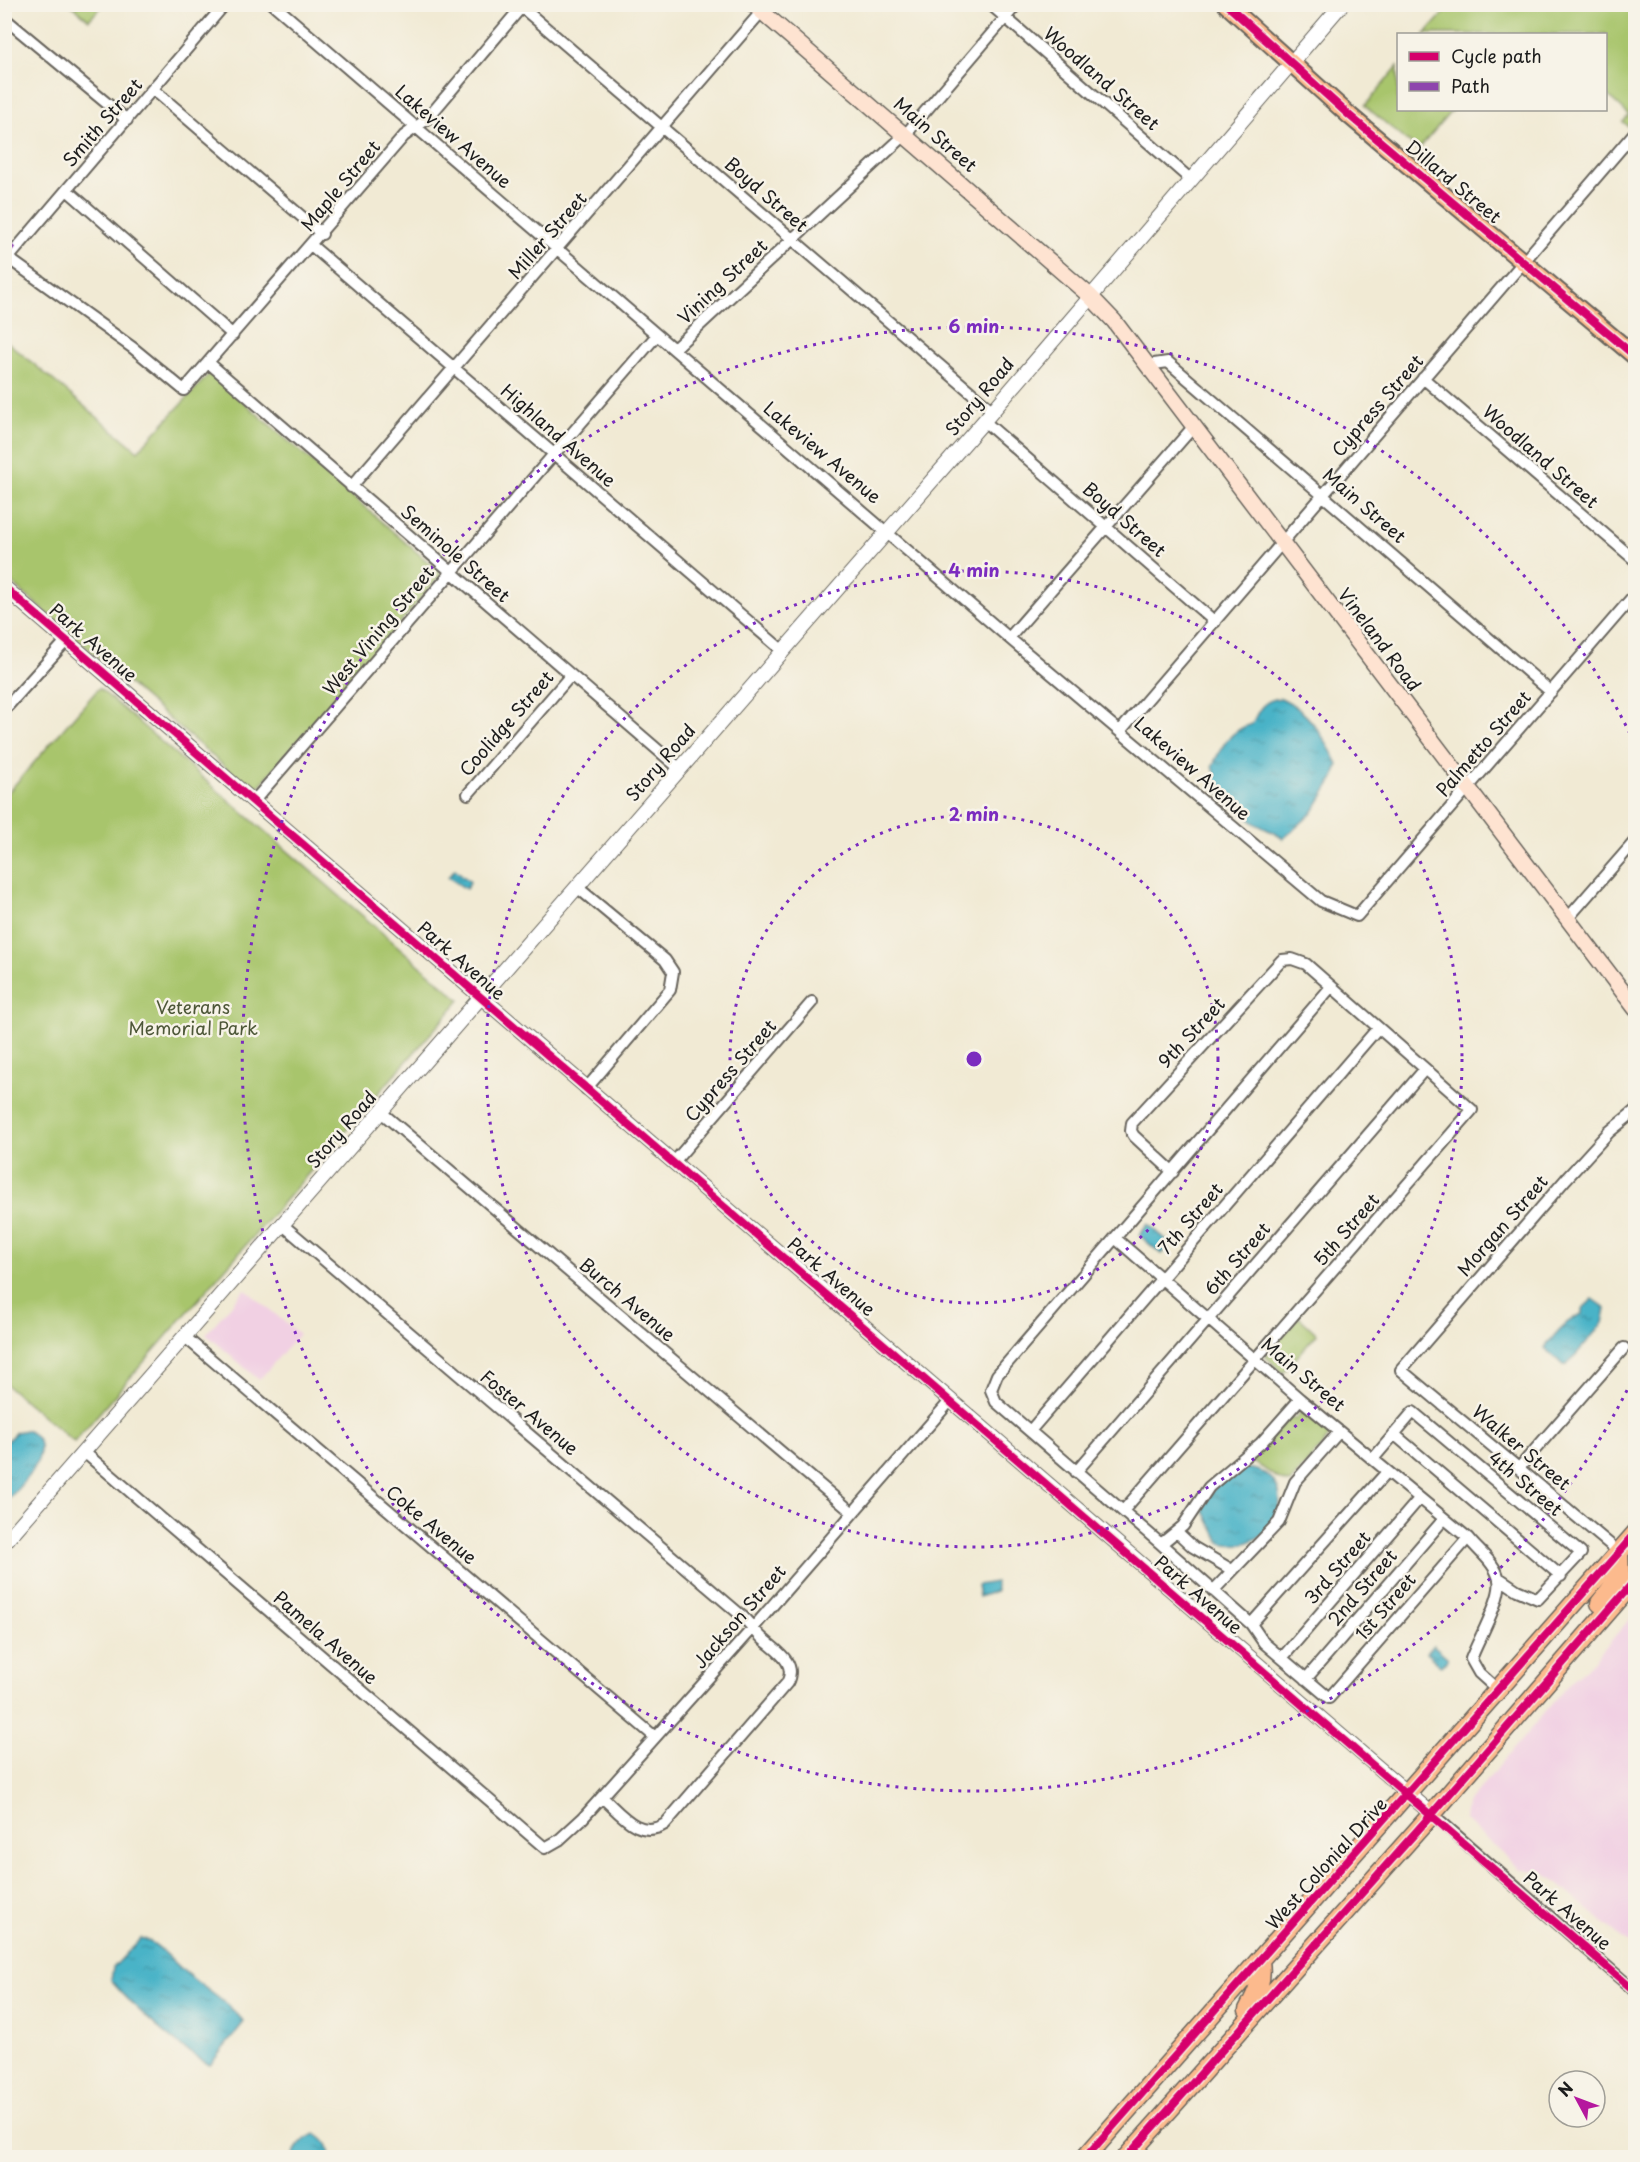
<svg xmlns="http://www.w3.org/2000/svg" width="1640" height="2162" viewBox="0 0 1640 2162" font-family="'Playpen Sans',sans-serif">
<style>
.built{fill:#f1d0e3}
.green{fill:#a8c56c;stroke:#627044;stroke-width:1.5}
.water{fill:url(#water-ripples);stroke:#326872;stroke-width:1.5}
.lines{fill:none;stroke-linecap:round;stroke-linejoin:round}
.minor-casing{stroke:#67645c;stroke-width:14}
.tertiary-casing{stroke:#67645c;stroke-width:16}
.secondary-casing{stroke:#67645c;stroke-width:18}
.primary-casing{stroke:#67645c;stroke-width:20}
.trunk-casing{stroke:#67645c;stroke-width:21}
.minor{stroke:#fff;stroke-width:10}
.tertiary{stroke:#fff;stroke-width:14}
.secondary{stroke:#fee3d1;stroke-width:15}
.primary{stroke:#fcba8d;stroke-width:16}
.trunk{stroke:#fcba8d;stroke-width:18}
.quiet{stroke:#8e44ad;stroke-width:6;stroke-dasharray:12 6;stroke-linecap:butt}
.cycleway-casing{stroke:#f7f3e8;stroke-width:11}
.cycleway{stroke:#d6006c;stroke-width:8}
.ring{fill:none;stroke:#7b2cbf;stroke-width:3;stroke-dasharray:3 6}
.labels{text-anchor:middle;stroke-width:5;stroke-linejoin:round;paint-order:stroke}
.street-label{font-size:18px;fill:#1c1c1c;stroke:#f7f3e8}
.park-label{font-size:18px;fill:#4d5738;stroke:#f7f3e8}
.centre{fill:#7b2cbf;stroke:#f7f3e8;stroke-width:3}
.ring-label{font-size:18px;text-anchor:middle;font-weight:bold;fill:#7b2cbf;stroke:#f7f3e8;stroke-width:5;stroke-linejoin:round;paint-order:stroke}
</style>
<defs>
<pattern id="water-ripples" width="26" height="14" patternUnits="userSpaceOnUse" patternTransform="scale(1.5)"><rect width="26" height="14" fill="#49b3c7"/><path d="M2 4q2-2 4 0t4 0M15 11q2-2 4 0t4 0" fill="none" stroke="#3c91a1"/></pattern>
</defs>
<rect width="100%" height="100%" fill="#f7f3e8"/>
<filter id="ink" filterUnits="userSpaceOnUse"><feTurbulence type="fractalNoise" baseFrequency=".0167" numOctaves="2"/><feDisplacementMap in="SourceGraphic" scale="12" xChannelSelector="R" yChannelSelector="G"/><feConvolveMatrix kernelMatrix="1 2 1 2 8 2 1 2 1" color-interpolation-filters="sRGB"/></filter>
<filter id="wash" filterUnits="userSpaceOnUse"><feTurbulence type="fractalNoise" baseFrequency=".008" numOctaves="4" result="noise"/><feDisplacementMap in="SourceGraphic" scale="24" xChannelSelector="R" yChannelSelector="G"/><feGaussianBlur stdDeviation="1.35" result="paint"/><feColorMatrix in="noise" values="0 0 0 0 0 0 0 0 0 0 0 0 0 0 0 0 0 1.4 0 .05"/><feComposite in="paint" operator="in"/></filter>
<g filter="url(#wash)">
<rect width="100%" height="100%" fill="#f1ead4"/>
<path class="built" d="M245,1289L299,1334L259,1380L206,1334Z
M1635,1613V1949L1546,1874L1520,1869L1465,1820L1467,1804L1572,1680L1586,1669Z"/>
<path class="green" d="M71,5H103L89,20Z
M1451,5H1635V120L1629,127L1623,122L1629,115L1606,94V34H1425Z
M1398,66V110H1452L1418,150L1365,106Z
M5,340L138,451L210,373L442,574L254,792L5,577Z
M99,688L460,1000L74,1442L5,1384L4,797Z
M1299,1317L1317,1334L1283,1373L1265,1356Z
M1303,1410L1332,1434L1290,1483C1277,1481 1264,1466 1250,1461L1289,1418L1295,1419Z"/>
<path class="water" d="M1281,698C1310,711 1324,738 1338,764L1334,778L1312,813L1283,839C1274,831 1263,829 1253,822C1239,811 1227,796 1211,787L1216,774L1212,767C1221,747 1230,730 1252,724C1259,709 1263,700 1281,698Z
M455,869L470,882L466,889L448,877Z
M1148,1224L1170,1243L1161,1254L1139,1235Z
M1593,1299L1606,1308L1603,1323L1567,1365H1563L1545,1348C1555,1333 1567,1320 1582,1314V1309Z
M26,1430C62,1447 21,1484 5,1503V1443L16,1432Z
M1239,1468C1308,1467 1281,1557 1221,1543L1202,1508L1217,1484Z
M995,1582L996,1591L979,1597L977,1585Z
M1433,1645L1448,1658L1441,1666L1426,1653Z
M141,1938C159,1943 172,1961 186,1973C206,1990 228,2002 244,2022L210,2065C176,2047 137,2010 111,1981L113,1968Z
M316,2134C325,2140 331,2146 329,2157H292C297,2146 303,2138 316,2134Z"/>
</g>
<g filter="url(#ink)">
<g class="lines">
<defs>
<path id="minor" d="M273,4L1009,638L1321,901L1357,916L1636,593
M518,4L993,411
M990,4L1190,179
M4,18L127,120
M154,90L322,234
M67,190L233,335
M312,246L783,651
M8,258L133,348L184,390L404,136L427,119L524,4
M5,262L225,4
M674,349L906,134L1017,4
M209,363L680,769
M1147,365L1168,362L1551,692
M1423,378L1636,561
M984,421L1215,622
M351,487L768,4
M1009,638L1194,426
M4,710L67,640
M1121,730L1636,131
M468,794L571,675
M253,802L657,335
M577,887L665,960L673,972L670,990L586,1089
M1568,918L1636,840
M381,1112L853,1513
M674,1162L812,1002
M283,1225L742,1616C749,1623 755,1631 762,1638C776,1651 798,1662 787,1683L665,1824C639,1840 621,1814 602,1797
M1115,1238L1300,1399L1468,1538C1478,1551 1496,1563 1499,1580C1503,1597 1478,1640 1471,1659L1479,1673L1499,1691
M185,1337L655,1737
M1300,1399L1261,1443L1209,1487L1183,1526L1161,1544L996,1402L991,1390L997,1375L1331,987
M1030,1431L1378,1028
M1394,1434L1561,1576
M84,1452L545,1848L559,1840L583,1818L753,1628L951,1400
M1373,1459L1413,1412L1581,1553L1538,1599L1517,1590L1499,1578
M1519,1468L1624,1348
M1076,1472L1425,1069
M1123,1511L1472,1110L1306,964L1292,959L1282,960L1132,1123L1131,1131L1134,1136L1173,1172
M1177,1532L1193,1547L1232,1570
M1161,1544L1251,1624L1264,1643L1329,1698L1468,1538
M1619,1552L1401,1370L1566,1179L1609,1132L1636,1110
M1213,1591L1279,1522L1295,1482L1339,1432
M1251,1624L1387,1472
M1282,1658L1419,1499
M1306,1679L1444,1519
M1432,1814L1636,1992"/>
<path id="tertiary" d="M4,587L1432,1814
M4,1543L984,421L1342,4"/>
<path id="secondary" d="M753,4L1090,296L1114,321L1636,1009"/>
<path id="primary" d="M1226,4L1350,116L1636,357"/>
<path id="trunk" d="M1600,1603L1620,1577L1619,1552
M1248,2010C1257,1993 1263,1981 1260,1961
M1085,2158L1636,1533
M1126,2158L1432,1814L1636,1579"/>
</defs>
<use href="#minor" class="minor-casing"/>
<use href="#tertiary" class="tertiary-casing"/>
<use href="#secondary" class="secondary-casing"/>
<use href="#primary" class="primary-casing"/>
<use href="#trunk" class="trunk-casing"/>
<use href="#minor" class="minor"/>
<use href="#tertiary" class="tertiary"/>
<use href="#secondary" class="secondary"/>
<use href="#primary" class="primary"/>
<use href="#trunk" class="trunk"/>
<path class="quiet" d="M4,242L15,251"/>
<defs>
<path id="cycleway" d="M1226,4L1350,116L1636,357
M4,587L1636,1992
M1085,2158L1636,1533
M1126,2158L1432,1814L1636,1579"/>
</defs>
<use href="#cycleway" class="cycleway-casing"/>
<use href="#cycleway" class="cycleway"/>
</g>
</g>
<g class="ring">
<circle cx="974" cy="1059" r="244"/>
<circle cx="974" cy="1059" r="488"/>
<path d="M1635 1374A732 732 0 1 1 1635 744"/>
</g>
<g class="labels">
<g class="street-label">
<text transform="translate(1101 79) rotate(41)" y="6">Woodland Street</text>
<text transform="translate(103 123) rotate(-49)" y="6">Smith Street</text>
<text transform="translate(935 135) rotate(41)" y="6">Main Street</text>
<text transform="translate(453 137) rotate(41)" y="6">Lakeview Avenue</text>
<text transform="translate(1453 182) rotate(40)" y="6">Dillard Street</text>
<text transform="translate(341 186) rotate(-50)" y="6">Maple Street</text>
<text transform="translate(766 195) rotate(41)" y="6">Boyd Street</text>
<text transform="translate(548 236) rotate(-49)" y="6">Miller Street</text>
<text transform="translate(723 282) rotate(-43)" y="6">Vining Street</text>
<text transform="translate(980 397) rotate(-50)" y="6">Story Road</text>
<text transform="translate(1378 406) rotate(-49)" y="6">Cypress Street</text>
<text transform="translate(558 436) rotate(41)" y="6">Highland Avenue</text>
<text transform="translate(822 453) rotate(40)" y="6">Lakeview Avenue</text>
<text transform="translate(1540 457) rotate(41)" y="6">Woodland Street</text>
<text transform="translate(1364 506) rotate(41)" y="6">Main Street</text>
<text transform="translate(1124 520) rotate(41)" y="6">Boyd Street</text>
<text transform="translate(455 554) rotate(41)" y="6">Seminole Street</text>
<text transform="translate(379 631) rotate(-50)" y="6">West Vining Street</text>
<text transform="translate(1379 640) rotate(53)" y="6">Vineland Road</text>
<text transform="translate(93 643) rotate(41)" y="6">Park Avenue</text>
<text transform="translate(507 724) rotate(-49)" y="6">Coolidge Street</text>
<text transform="translate(1484 744) rotate(-49)" y="6">Palmetto Street</text>
<text transform="translate(661 763) rotate(-49)" y="6">Story Road</text>
<text transform="translate(1192 769) rotate(41)" y="6">Lakeview Avenue</text>
<text transform="translate(461 961) rotate(41)" y="6">Park Avenue</text>
<text transform="translate(1192 1033) rotate(-47)" y="6">9th Street</text>
<text transform="translate(731 1071) rotate(-49)" y="6">Cypress Street</text>
<text transform="translate(342 1130) rotate(-49)" y="6">Story Road</text>
<text transform="translate(1191 1219) rotate(-49)" y="6">7th Street</text>
<text transform="translate(1503 1226) rotate(-49)" y="6">Morgan Street</text>
<text transform="translate(1347 1230) rotate(-49)" y="6">5th Street</text>
<text transform="translate(1238 1259) rotate(-49)" y="6">6th Street</text>
<text transform="translate(831 1277) rotate(41)" y="6">Park Avenue</text>
<text transform="translate(627 1300) rotate(40)" y="6">Burch Avenue</text>
<text transform="translate(1303 1375) rotate(40)" y="6">Main Street</text>
<text transform="translate(529 1413) rotate(40)" y="6">Foster Avenue</text>
<text transform="translate(1521 1448) rotate(40)" y="6">Walker Street</text>
<text transform="translate(1525 1484) rotate(40)" y="6">4th Street</text>
<text transform="translate(431 1525) rotate(40)" y="6">Coke Avenue</text>
<text transform="translate(1338 1568) rotate(-49)" y="6">3rd Street</text>
<text transform="translate(1363 1588) rotate(-49)" y="6">2nd Street</text>
<text transform="translate(1198 1595) rotate(41)" y="6">Park Avenue</text>
<text transform="translate(1386 1607) rotate(-49)" y="6">1st Street</text>
<text transform="translate(740 1617) rotate(-49)" y="6">Jackson Street</text>
<text transform="translate(325 1638) rotate(41)" y="6">Pamela Avenue</text>
<text transform="translate(1327 1864) rotate(-48)" y="6">West Colonial Drive</text>
<text transform="translate(1567 1911) rotate(41)" y="6">Park Avenue</text>
</g>
<g class="park-label">
<text x="193" y="1014">Veterans<tspan x="193" dy="21">Memorial Park</tspan></text>
</g>
</g>
<circle cx="974" cy="1059" r="9" class="centre"/>
<g class="ring-label">
<text x="974" y="333">6 min</text>
<text x="974" y="577">4 min</text>
<text x="974" y="821">2 min</text>
</g>
<rect width="1640" height="2162" fill="none" stroke="#f7f3e8" stroke-width="24"/>
<rect x="1397" y="33" width="210" height="78" fill="#f7f3e8" stroke="#9f9d96" stroke-width="1.5"/>
<rect x="1409" y="52" width="30" height="9" fill="#d6006c" stroke="#9f9d96" stroke-width="1.5"/>
<text x="1451" y="63" font-size="18" fill="#1c1c1c">Cycle path</text>
<rect x="1409" y="82" width="30" height="9" fill="#8e44ad" stroke="#9f9d96" stroke-width="1.5"/>
<text x="1451" y="93" font-size="18" fill="#1c1c1c">Path</text>
<g transform="translate(1577 2099) rotate(311)"><circle r="28" fill="#f7f3e8" stroke="#9f9d96" stroke-width="1.5"/>
<path d="M0-4.5L10 22L0 15L-10 22Z" fill="#b5179e"/>
<text y="-9" font-size="16" font-weight="bold" text-anchor="middle" fill="#1c1c1c">N</text>
</g>
</svg>
